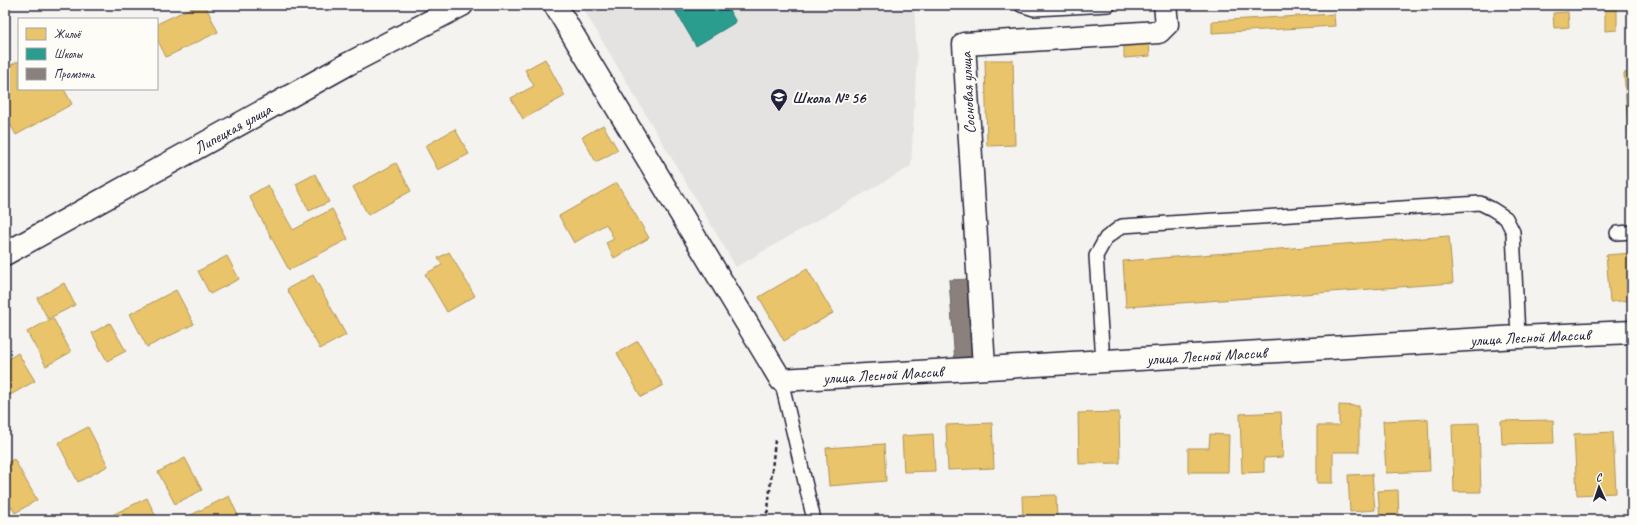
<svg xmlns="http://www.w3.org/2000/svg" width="1637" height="525" viewBox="0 0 1637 525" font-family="Caveat,sans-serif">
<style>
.built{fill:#e4e3e2}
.homes{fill:#e9c46a;stroke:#ad935c}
.schools{fill:#2a9d8f;stroke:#287876}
.industry{fill:#8a817c;stroke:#6b6468}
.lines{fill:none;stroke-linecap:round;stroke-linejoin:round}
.lane-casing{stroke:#22223b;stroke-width:16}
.street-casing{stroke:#22223b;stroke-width:25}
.path{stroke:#22223b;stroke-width:2.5;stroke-dasharray:4 3;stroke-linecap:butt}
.lane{stroke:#fdfcf7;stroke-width:13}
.street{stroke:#fdfcf7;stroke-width:22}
.labels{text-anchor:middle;stroke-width:4;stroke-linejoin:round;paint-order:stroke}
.street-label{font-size:16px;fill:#22223b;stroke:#fdfcf7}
.poi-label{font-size:16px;font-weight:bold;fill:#22223b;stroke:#fdfcf7;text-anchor:start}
</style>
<rect width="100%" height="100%" fill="#f4f3ef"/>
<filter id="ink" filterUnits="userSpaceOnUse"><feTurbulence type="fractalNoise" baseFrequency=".025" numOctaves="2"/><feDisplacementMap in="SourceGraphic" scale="8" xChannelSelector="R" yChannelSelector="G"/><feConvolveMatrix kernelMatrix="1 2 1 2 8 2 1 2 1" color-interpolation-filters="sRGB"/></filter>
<g filter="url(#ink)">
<path class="built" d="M581,5H914L917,58L911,166L736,267Z"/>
<path class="homes" d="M197,5H205L218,32L166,57L157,39V24Z
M1605,10H1617V30L1605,31Z
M1568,12L1569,27L1554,28L1553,13Z
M1334,14L1335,26L1212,33V21Z
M1149,43L1150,56L1124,58V45Z
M545,59L565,96L523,119L511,98L534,86L525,70Z
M985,60H1013L1015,145L987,146Z
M19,61V89H64L72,104L16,135L5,114V88L11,84L5,74V68Z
M1632,72V154H1630L1624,73Z
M603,125L618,150L596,162L582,137Z
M455,129L469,154L438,170L425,146Z
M396,163L411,191L368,215L353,187Z
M315,174L329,202L309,211L296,184Z
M617,183L649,238L614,258L606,243L614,239L606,224L574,243L559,216Z
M268,185L293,230L332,209L348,239L289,270L249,196Z
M1449,236L1453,283L1126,307L1123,261Z
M449,252L475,296L447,312L425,274L442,265L438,258Z
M1632,253V300L1610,302L1606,255Z
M227,256L239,279L210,294L198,271Z
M807,269L833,313L784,341L759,297Z
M313,275L346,335L320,349L287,289Z
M64,283L75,305L48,319L37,298Z
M176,290L194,324L147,347L130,314Z
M53,318L71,352L46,366L27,332Z
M110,323L126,351L107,361L92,333Z
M638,341L663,385L641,397L617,353Z
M18,353L35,381L5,398V361Z
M1339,405L1359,406V452H1333V483H1317V426H1339Z
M1119,412L1120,463L1079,464L1078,413Z
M1281,412L1283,457L1264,458V472L1242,473L1240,414Z
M1428,419L1430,471L1386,473L1383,421Z
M1553,420L1554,443L1502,444L1501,421Z
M992,423L994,468L948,470L946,425Z
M1479,423L1481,492H1454L1452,424Z
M88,427L108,466L78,482L58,443Z
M1613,432L1616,493L1577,495L1574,434Z
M933,434L935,471L904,472L902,436Z
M1210,434L1229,435L1228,472H1188V448H1209Z
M884,444L886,481L829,486L826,448Z
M185,458L202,490L175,504L158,472Z
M14,459L37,500L15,513L5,496V464Z
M1372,474L1375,510L1350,512L1348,475Z
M1398,490L1399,520H1380L1378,491Z
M1056,495L1057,520H1023L1022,496Z
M229,496L240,520H189L187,517Z
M147,498L157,519L112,520L110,516Z"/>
<path class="schools" d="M672,5H726L736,22L696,46Z"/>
<path class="industry" d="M969,279L975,361L955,363L949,280Z"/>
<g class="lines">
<defs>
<path id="lane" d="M1021,5L1034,9L1109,5
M1617,233L1632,232
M1103,361L1096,256L1106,238L1122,226L1480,203L1492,209L1506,218L1513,232L1518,337
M781,380L814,520"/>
<g id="street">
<path id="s1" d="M555,5L781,380L1518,337L1632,332"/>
<path id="s2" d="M5,254L348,64L462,5"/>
<path d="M984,367L964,44L1159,32L1167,24L1165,5"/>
</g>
</defs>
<use href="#lane" class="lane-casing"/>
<use href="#street" class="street-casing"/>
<path class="path" d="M764,520L768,510L775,440"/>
<use href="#lane" class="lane"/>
<use href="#street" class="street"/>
</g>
</g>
<defs>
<symbol id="school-pin" viewBox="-11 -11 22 30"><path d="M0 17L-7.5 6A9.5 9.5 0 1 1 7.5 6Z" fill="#22223b" stroke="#fdfcf7"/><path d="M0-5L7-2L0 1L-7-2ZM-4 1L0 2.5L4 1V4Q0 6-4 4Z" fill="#fff"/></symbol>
</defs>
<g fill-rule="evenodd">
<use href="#school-pin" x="769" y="87" width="20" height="27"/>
</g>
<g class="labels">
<g class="street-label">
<text transform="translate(967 93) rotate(-93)" y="6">Сосновая улица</text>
<text dy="6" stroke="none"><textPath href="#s2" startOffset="260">Липецкая улица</textPath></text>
<text dy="6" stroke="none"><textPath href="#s1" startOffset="1188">улица Лесной Массив</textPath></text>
<text dy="6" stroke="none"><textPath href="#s1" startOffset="864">улица Лесной Массив</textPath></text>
<text dy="6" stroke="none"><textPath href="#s1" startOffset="540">улица Лесной Массив</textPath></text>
</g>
<g class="poi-label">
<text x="792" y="103">Школа № 56</text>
</g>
</g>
<rect width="1637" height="525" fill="none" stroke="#fdfcf7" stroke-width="20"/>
<rect x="10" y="10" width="1617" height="505" fill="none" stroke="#22223b" stroke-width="1.5" filter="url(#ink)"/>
<rect x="18" y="18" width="140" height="72" fill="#fdfcf7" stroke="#a5a5ac"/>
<rect x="26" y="28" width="20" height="12" fill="#e9c46a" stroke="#a5a5ac"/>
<text x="54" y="38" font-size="12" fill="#22223b">Жильё</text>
<rect x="26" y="48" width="20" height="12" fill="#2a9d8f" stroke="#a5a5ac"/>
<text x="54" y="58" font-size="12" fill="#22223b">Школы</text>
<rect x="26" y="68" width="20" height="12" fill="#8a817c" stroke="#a5a5ac"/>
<text x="54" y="78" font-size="12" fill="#22223b">Промзона</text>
<g transform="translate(1599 487) rotate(357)" stroke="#fdfcf7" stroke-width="3" paint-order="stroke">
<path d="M0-3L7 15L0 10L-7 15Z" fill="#22223b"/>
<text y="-6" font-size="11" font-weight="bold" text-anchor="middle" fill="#22223b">С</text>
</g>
</svg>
